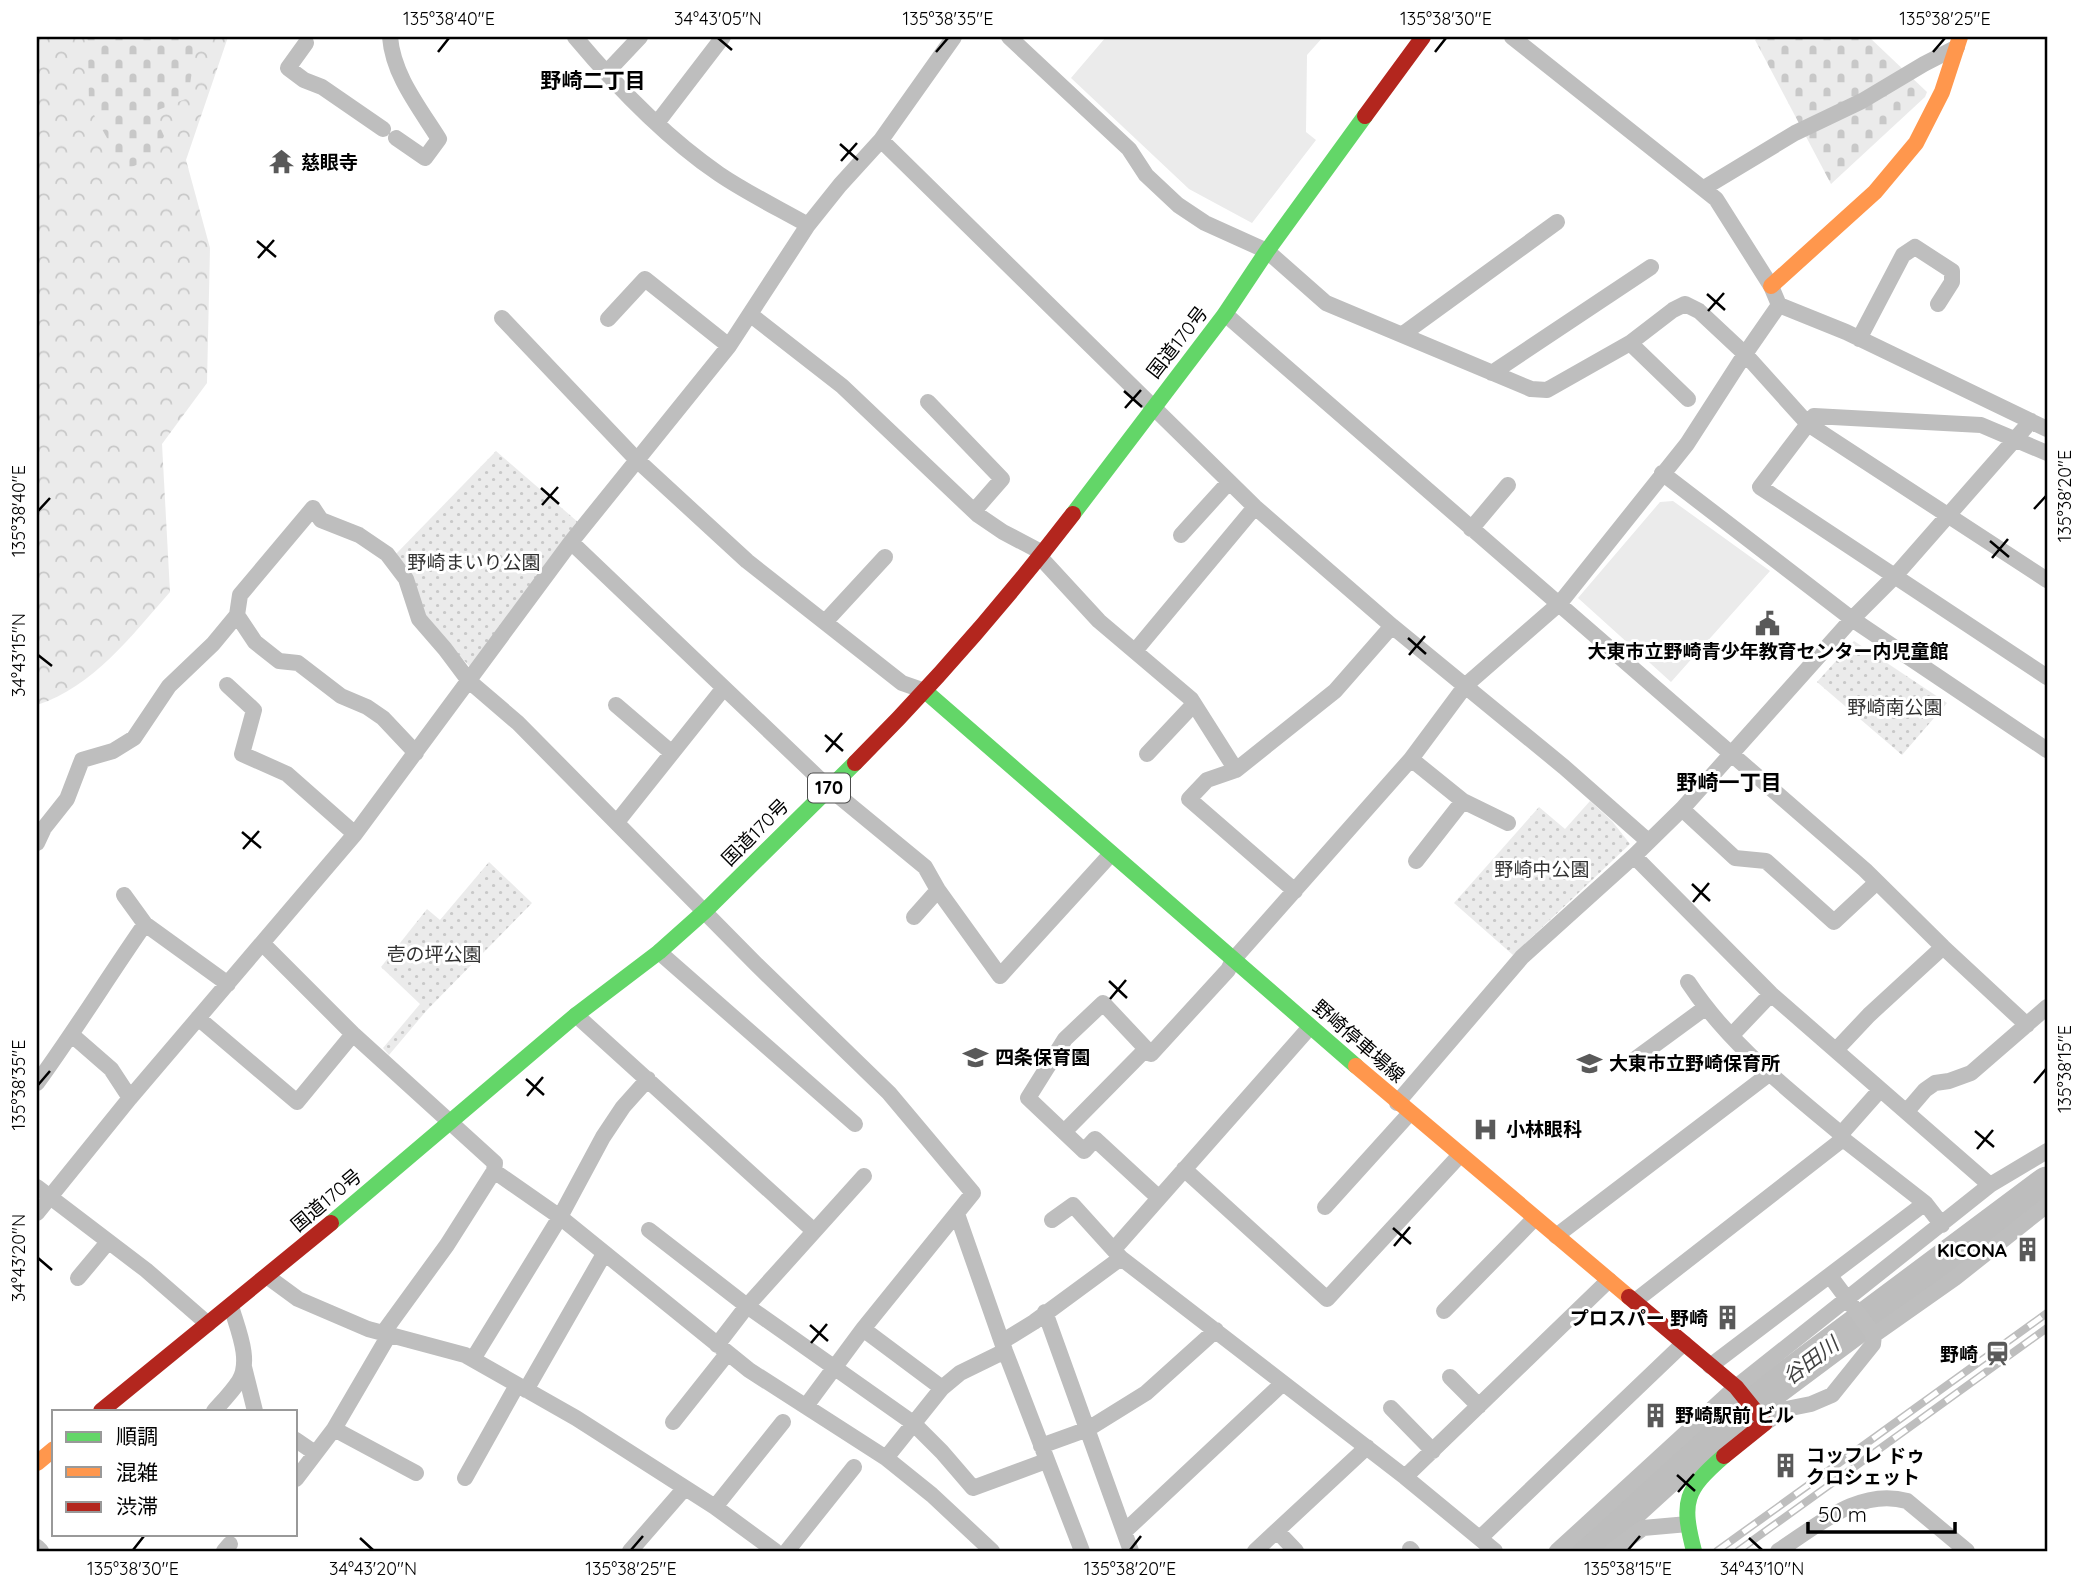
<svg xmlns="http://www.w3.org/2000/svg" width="2084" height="1588" viewBox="0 0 2084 1588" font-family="Quicksand,'Noto Sans JP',sans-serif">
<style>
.grass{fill:url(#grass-dots)}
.forest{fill:url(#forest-crowns)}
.cemetery{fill:url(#cemetery-stones)}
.pitch{fill:#ebebeb}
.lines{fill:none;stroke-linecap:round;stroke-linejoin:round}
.river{stroke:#bdbdbd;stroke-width:35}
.street{stroke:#bebebe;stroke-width:16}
.fast{stroke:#63d668;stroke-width:16}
.slow{stroke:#ff974d;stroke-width:16}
.jam{stroke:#b3261e;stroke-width:16}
.rail-casing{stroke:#bebebe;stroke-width:8}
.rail{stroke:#fff;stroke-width:5;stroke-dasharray:16;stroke-linecap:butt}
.ticks{fill:none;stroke:#000;stroke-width:2.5}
.labels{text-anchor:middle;stroke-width:6;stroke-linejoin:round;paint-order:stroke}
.shield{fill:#fff;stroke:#4c4c4c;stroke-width:2}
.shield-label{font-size:18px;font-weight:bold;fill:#000}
.poi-label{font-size:19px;font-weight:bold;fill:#000;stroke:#fff;text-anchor:start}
.street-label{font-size:19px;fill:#000;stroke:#fff}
.park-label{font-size:19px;fill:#313131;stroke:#fff}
.neighbourhood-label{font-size:21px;font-weight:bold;fill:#000;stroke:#fff}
.water-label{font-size:21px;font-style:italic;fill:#424242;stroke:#fff}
.neatline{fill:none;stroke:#000;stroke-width:2.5}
.ticks-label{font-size:18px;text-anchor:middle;fill:#000}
</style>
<defs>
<pattern id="grass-dots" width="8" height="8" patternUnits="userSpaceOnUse" patternTransform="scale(1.75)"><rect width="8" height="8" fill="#ebebeb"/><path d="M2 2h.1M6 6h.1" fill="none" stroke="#c8c8c8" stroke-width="1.8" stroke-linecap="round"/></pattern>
<pattern id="forest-crowns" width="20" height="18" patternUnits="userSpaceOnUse" patternTransform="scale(1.75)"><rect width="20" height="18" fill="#ebebeb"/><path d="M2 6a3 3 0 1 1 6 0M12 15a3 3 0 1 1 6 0" fill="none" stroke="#c8c8c8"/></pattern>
<pattern id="cemetery-stones" width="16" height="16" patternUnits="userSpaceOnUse" patternTransform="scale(1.75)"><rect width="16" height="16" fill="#ebebeb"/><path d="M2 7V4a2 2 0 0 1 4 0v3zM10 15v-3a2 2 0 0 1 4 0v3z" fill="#c8c8c8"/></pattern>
</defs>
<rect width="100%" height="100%" fill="#fff"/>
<path class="grass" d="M496,451L579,523L472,669L423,616L395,555Z
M1854,641L1947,703L1902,755L1817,682Z
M1590,801L1612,821L1630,844L1513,955L1454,903L1539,807L1565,829Z
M489,862L532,903L427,1010L389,1055L383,1048L420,1004L381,967L427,909L440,920Z"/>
<path class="forest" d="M37,37H228L186,160L210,248L207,383L162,444L170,592C132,635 93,687 37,705Z"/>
<path class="cemetery" d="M80,37H197L188,98L153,112L164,136L154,157L125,170L89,106L88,40Z
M1758,37H1869L1927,92L1925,97L1831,184L1755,40Z"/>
<path class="pitch" d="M1106,37H1323L1307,55L1306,132L1316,140L1252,223L1189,189L1071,78Z
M1673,501L1770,571L1671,682L1578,598L1660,502Z"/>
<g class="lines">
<path class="river" d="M1585,1551L1667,1476L1735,1417L2047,1184"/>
<path class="street" d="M390,37C393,75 419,107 439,139L425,158L396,138
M575,37C617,87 665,137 719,174C747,193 778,208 808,225
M1009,37L1129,149L1146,175L1178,205L1205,223L1267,251L1326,303L1531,389L1547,390L1630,343L1673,310L1685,304L1699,311L1745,354L1808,424L2047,580
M1512,37L1716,199L1771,286L1779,305L1846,332L2047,429
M306,43L288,68L304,80L322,87L383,129
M606,73L640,37
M657,123L723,37
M881,140L1255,507L1392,626L1564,767L1648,841
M1704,188L1795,133L1862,101L1924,64L1957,47
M1225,314L1865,870L1943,947L2027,1025
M751,315L842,386L978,515L1003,532L1043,553
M502,318L637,460L747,561L902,683L925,691
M608,319L645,279L729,346
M1403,334L1557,222
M1859,339L1903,255L1915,247L1952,271V282L1938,304
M1630,343L1688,399
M1492,373L1651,267
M928,402L1002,479L974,511
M2047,453L1981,425L1814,416L1760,487L2047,677
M1662,473L1852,619L2047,750
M1471,529L1508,485
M1181,535L1229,482
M571,542L829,788L925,867L938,890L1000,976L1111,854
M1040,557L1099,621L1191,699L1236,770
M237,615L255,642L279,661L298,663L341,696L367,707L383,718L416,753
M825,622L885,557
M1135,651L1255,507
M227,685L254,710L242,754L287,774L355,834
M616,705L672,753
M1147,754L1194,704
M1411,759L1463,801L1508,823
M1682,809L1735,858L1766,861L1834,922L1877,882
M617,822L723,689
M37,843L44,828L67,799L82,760L113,751L134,738L169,686L213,644L237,615L240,595L313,508L321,520L359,535L387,554L406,579L419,619L445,649L469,681L518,723L756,964L889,1093L973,1193L863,1329L806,1406
M1634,856L1771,994L1990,1185
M1416,861L1463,801
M1295,891L1189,799L1207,780L1236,770L1335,691L1392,626
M124,895L145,924L228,984
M914,917L938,890
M263,944L353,1034L495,1163L494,1171L560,1217L749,1370L886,1458L932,1495L992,1551
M659,952L855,1124
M1688,982C1728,1043 1786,1088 1841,1134L1843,1139L1925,1203L1942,1225
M576,1015L814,1231
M198,1018L297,1102L353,1034
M72,1035L111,1069L130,1098
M1731,1036L1771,994
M1836,1050L1869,1015L1943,947
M1634,1060L1705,1008
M37,1083C75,1031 108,977 145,924
M1397,1103L1522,957L1634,856L1682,809L1852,619L1894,577L2031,421
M1907,1111L1925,1090L1935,1083L1949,1081L1971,1073L2047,1007
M1064,1132L1146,1049
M1841,1134L1880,1090
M1184,1169L1327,1299L1460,1155
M37,1187L146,1270L208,1324
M1159,1198L1095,1139L1084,1151L1028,1098L1065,1039L1103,1003L1151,1054L1228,970L1233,960L1411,759L1466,685L1560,603L1687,444L1745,354L1779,305
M1325,1207L1410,1113
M37,1213L130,1098L355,834L571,542L729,346L808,225L840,185L881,140L954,37
M957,1214L1005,1351L1082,1551
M1052,1220L1073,1205L1121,1258L1405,1477L1495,1551
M649,1230L747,1306L913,1423L942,1452L973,1488L1046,1461
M1556,1236L1769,1074
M1115,1248L1310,1027
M1830,1276L1874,1335
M268,1277L298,1299L368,1329L465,1355L576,1418L715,1507L775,1551
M78,1278L108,1242
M1635,1301L1843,1139
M1444,1311L1535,1218
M1045,1312L1131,1551
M863,1329L942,1388
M383,1333L447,1245L494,1171
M1003,1341L1034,1322L1121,1258
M717,1345L747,1306L864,1176
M473,1359L560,1217L603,1137L623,1107L648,1079
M1710,1366L1925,1203
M244,1367L255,1411
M1450,1377L1479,1406
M526,1390L604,1254
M1391,1408L1433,1451
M214,1411C222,1402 232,1392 239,1381C252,1360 237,1328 231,1306
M673,1422L727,1354
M1765,1423L1786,1409L1811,1404L1832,1395L1873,1344L1874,1335L1955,1278L2047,1205
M334,1429L416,1473
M296,1440L315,1453
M1041,1446L1088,1429L1146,1393L1216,1330
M886,1458L942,1388L960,1373L1005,1351
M1405,1477L1609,1280
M465,1478L517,1385
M296,1479L334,1429L389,1335
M715,1507L783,1422
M1125,1531L1283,1383
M1277,1531L1296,1551
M1480,1538L1684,1343
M37,1547L41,1551
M1410,1549L1412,1551
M224,1551L230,1544
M630,1551L684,1489
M787,1551L854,1467
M1255,1551L1367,1447
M1557,1551L1736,1387L1990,1185L2047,1151
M1612,1551L1643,1528L1688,1524
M1778,1551C1816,1527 1859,1487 1907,1501L1967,1551"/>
<path class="fast" d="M1073,514L1225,314L1267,251L1365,116
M925,691L1356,1066
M331,1223L576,1015L659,952L705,911L855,763
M1694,1551C1681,1501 1685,1490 1724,1456"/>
<path class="slow" d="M1771,286L1875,192L1916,143L1942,92L1960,37
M1356,1066L1629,1297
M37,1463L54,1449"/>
<path class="jam" d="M1365,116L1423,37
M855,763C933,685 1006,601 1073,514
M1629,1297L1736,1387L1765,1423L1724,1456
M101,1411L331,1223"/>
<defs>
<path id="rail" d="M1717,1551L2047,1313
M1738,1551L2047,1328"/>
</defs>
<use href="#rail" class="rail-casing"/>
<use href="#rail" class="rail"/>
</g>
<path class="ticks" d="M718,38L732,50M438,52L449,38M936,52L948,38M1435,52L1446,38M1933,52L1945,38M840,144L858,160M841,161L857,143M257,241L276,257M258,258L274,240M1707,294L1725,310M1708,311L1724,293M1124,391L1142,407M1125,408L1141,390M541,488L559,504M542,505L558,487M2034,509L2046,496M38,511L50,498M1990,541L2009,557M1992,558L2008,539M1408,638L1426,654M38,655L52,666M1409,655L1425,636M825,735L843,751M826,752L842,733M242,832L261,848M243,849L259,831M1692,884L1710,901M1693,902L1709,883M1109,981L1127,998M1110,999L1126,980M526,1079L544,1095M2034,1083L2046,1069M38,1085L50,1071M527,1096L543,1077M1975,1131L1994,1147M1977,1149L1993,1130M1393,1228L1411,1244M1394,1246L1410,1227M38,1258L52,1270M810,1325L828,1341M811,1343L827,1324M1677,1475L1695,1491M1678,1492L1694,1474M360,1538L373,1550M1749,1538L1762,1550M133,1550L144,1536M631,1550L643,1536M1130,1550L1141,1536M1628,1550L1640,1536"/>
<defs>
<symbol id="temple-bare" viewBox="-9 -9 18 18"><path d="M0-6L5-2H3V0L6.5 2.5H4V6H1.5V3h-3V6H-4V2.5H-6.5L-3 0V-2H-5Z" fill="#595959" stroke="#fff" stroke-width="2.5" paint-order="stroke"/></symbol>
<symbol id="civic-bare" viewBox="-9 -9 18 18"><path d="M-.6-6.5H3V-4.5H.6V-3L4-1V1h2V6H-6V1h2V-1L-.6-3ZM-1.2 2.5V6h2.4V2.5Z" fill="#595959" stroke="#fff" stroke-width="2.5" paint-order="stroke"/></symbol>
<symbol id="school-bare" viewBox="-9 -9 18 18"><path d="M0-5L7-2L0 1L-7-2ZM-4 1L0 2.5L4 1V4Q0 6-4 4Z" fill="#595959" stroke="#fff" stroke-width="2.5" paint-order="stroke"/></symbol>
<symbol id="hospital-bare" viewBox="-9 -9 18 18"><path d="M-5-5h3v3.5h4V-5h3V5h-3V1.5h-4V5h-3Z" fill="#595959" stroke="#fff" stroke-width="2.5" paint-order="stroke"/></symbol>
<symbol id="building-bare" viewBox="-9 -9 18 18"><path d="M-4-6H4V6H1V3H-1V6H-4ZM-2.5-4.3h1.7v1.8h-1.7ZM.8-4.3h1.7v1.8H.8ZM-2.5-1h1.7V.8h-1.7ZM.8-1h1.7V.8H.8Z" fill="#595959" stroke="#fff" stroke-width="2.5" paint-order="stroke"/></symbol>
<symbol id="station-bare" viewBox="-9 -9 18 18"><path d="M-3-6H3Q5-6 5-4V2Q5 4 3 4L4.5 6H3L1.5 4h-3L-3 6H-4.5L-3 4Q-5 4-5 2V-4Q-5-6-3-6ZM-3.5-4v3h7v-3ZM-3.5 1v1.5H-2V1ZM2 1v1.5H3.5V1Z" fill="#595959" stroke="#fff" stroke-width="2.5" paint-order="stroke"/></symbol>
</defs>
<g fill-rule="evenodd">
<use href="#temple-bare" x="264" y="144" width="35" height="35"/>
<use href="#civic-bare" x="1750" y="606" width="35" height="35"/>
<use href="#school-bare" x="958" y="1040" width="35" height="35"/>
<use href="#school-bare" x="1572" y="1046" width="35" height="35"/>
<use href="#hospital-bare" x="1468" y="1112" width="35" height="35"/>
<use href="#building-bare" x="2010" y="1232" width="35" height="35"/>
<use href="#building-bare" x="1710" y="1300" width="35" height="35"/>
<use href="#station-bare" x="1980" y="1336" width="35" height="35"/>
<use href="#building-bare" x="1638" y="1398" width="35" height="35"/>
<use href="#building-bare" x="1768" y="1448" width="35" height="35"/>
</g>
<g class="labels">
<rect class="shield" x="808" y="773.5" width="42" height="29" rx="5"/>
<g class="shield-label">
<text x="829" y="794">170</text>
</g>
<g class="poi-label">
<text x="301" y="169">慈眼寺</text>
<text x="1768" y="658" text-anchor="middle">大東市立野崎青少年教育センター内児童館</text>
<text x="995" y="1064">四条保育園</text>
<text x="1609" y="1070">大東市立野崎保育所</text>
<text x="1506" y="1136">小林眼科</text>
<text x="2007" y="1257" text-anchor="end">KICONA</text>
<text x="1708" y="1325" text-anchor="end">プロスパー 野崎</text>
<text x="1978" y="1361" text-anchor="end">野崎</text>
<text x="1675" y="1422">野崎駅前 ビル</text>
<text x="1806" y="1462">コッフレ ドゥ<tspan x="1806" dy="22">クロシェット</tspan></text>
</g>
<g class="street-label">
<text transform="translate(1177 342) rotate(-52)" y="7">国道170号</text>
<text transform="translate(755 832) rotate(-45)" y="7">国道170号</text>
<text transform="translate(1359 1041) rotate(41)" y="7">野崎停車場線</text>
<text transform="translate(326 1200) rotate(-40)" y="7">国道170号</text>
</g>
<g class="park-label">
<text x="474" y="569">野崎まいり公園</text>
<text x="1895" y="714">野崎南公園</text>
<text x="1542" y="876">野崎中公園</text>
<text x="434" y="961">壱の坪公園</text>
</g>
<g class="neighbourhood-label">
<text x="593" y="88">野崎二丁目</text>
<text x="1729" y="790">野崎一丁目</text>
</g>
<g class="water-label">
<text transform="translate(1811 1361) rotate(-37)" y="7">谷田川</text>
</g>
</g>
<rect width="2084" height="1588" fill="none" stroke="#ffffff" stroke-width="77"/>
<rect x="52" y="1410" width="245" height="126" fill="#ffffff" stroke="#999999" stroke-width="2"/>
<rect x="66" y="1432" width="35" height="10" fill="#63d668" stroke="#999999" stroke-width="2"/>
<text x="116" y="1444" font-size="21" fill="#000000">順調</text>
<rect x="66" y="1467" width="35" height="10" fill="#ff974d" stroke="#999999" stroke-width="2"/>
<text x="116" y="1480" font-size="21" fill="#000000">混雑</text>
<rect x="66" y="1502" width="35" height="10" fill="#b3261e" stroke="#999999" stroke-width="2"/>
<text x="116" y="1514" font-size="21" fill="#000000">渋滞</text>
<path d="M1808 1522v10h147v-10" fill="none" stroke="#000000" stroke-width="3.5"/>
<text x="1818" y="1522" font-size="21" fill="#000000" stroke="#ffffff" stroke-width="5" paint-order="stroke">50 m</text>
<rect x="38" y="38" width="2008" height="1512" class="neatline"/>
<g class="ticks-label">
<text x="449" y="25">135°38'40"E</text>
<text x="718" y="25">34°43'05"N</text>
<text x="948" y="25">135°38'35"E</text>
<text x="1446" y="25">135°38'30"E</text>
<text x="1945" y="25">135°38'25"E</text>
<text transform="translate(2065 496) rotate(-90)" y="6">135°38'20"E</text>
<text transform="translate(19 511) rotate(-90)" y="6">135°38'40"E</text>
<text transform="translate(19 655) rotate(-90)" y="6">34°43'15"N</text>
<text transform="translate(2065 1069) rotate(-90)" y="6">135°38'15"E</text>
<text transform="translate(19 1085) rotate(-90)" y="6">135°38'35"E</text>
<text transform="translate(19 1258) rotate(-90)" y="6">34°43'20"N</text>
<text x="133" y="1575">135°38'30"E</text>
<text x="373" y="1575">34°43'20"N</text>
<text x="631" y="1575">135°38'25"E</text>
<text x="1130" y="1575">135°38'20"E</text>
<text x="1628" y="1575">135°38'15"E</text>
<text x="1762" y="1575">34°43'10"N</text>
</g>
</svg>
